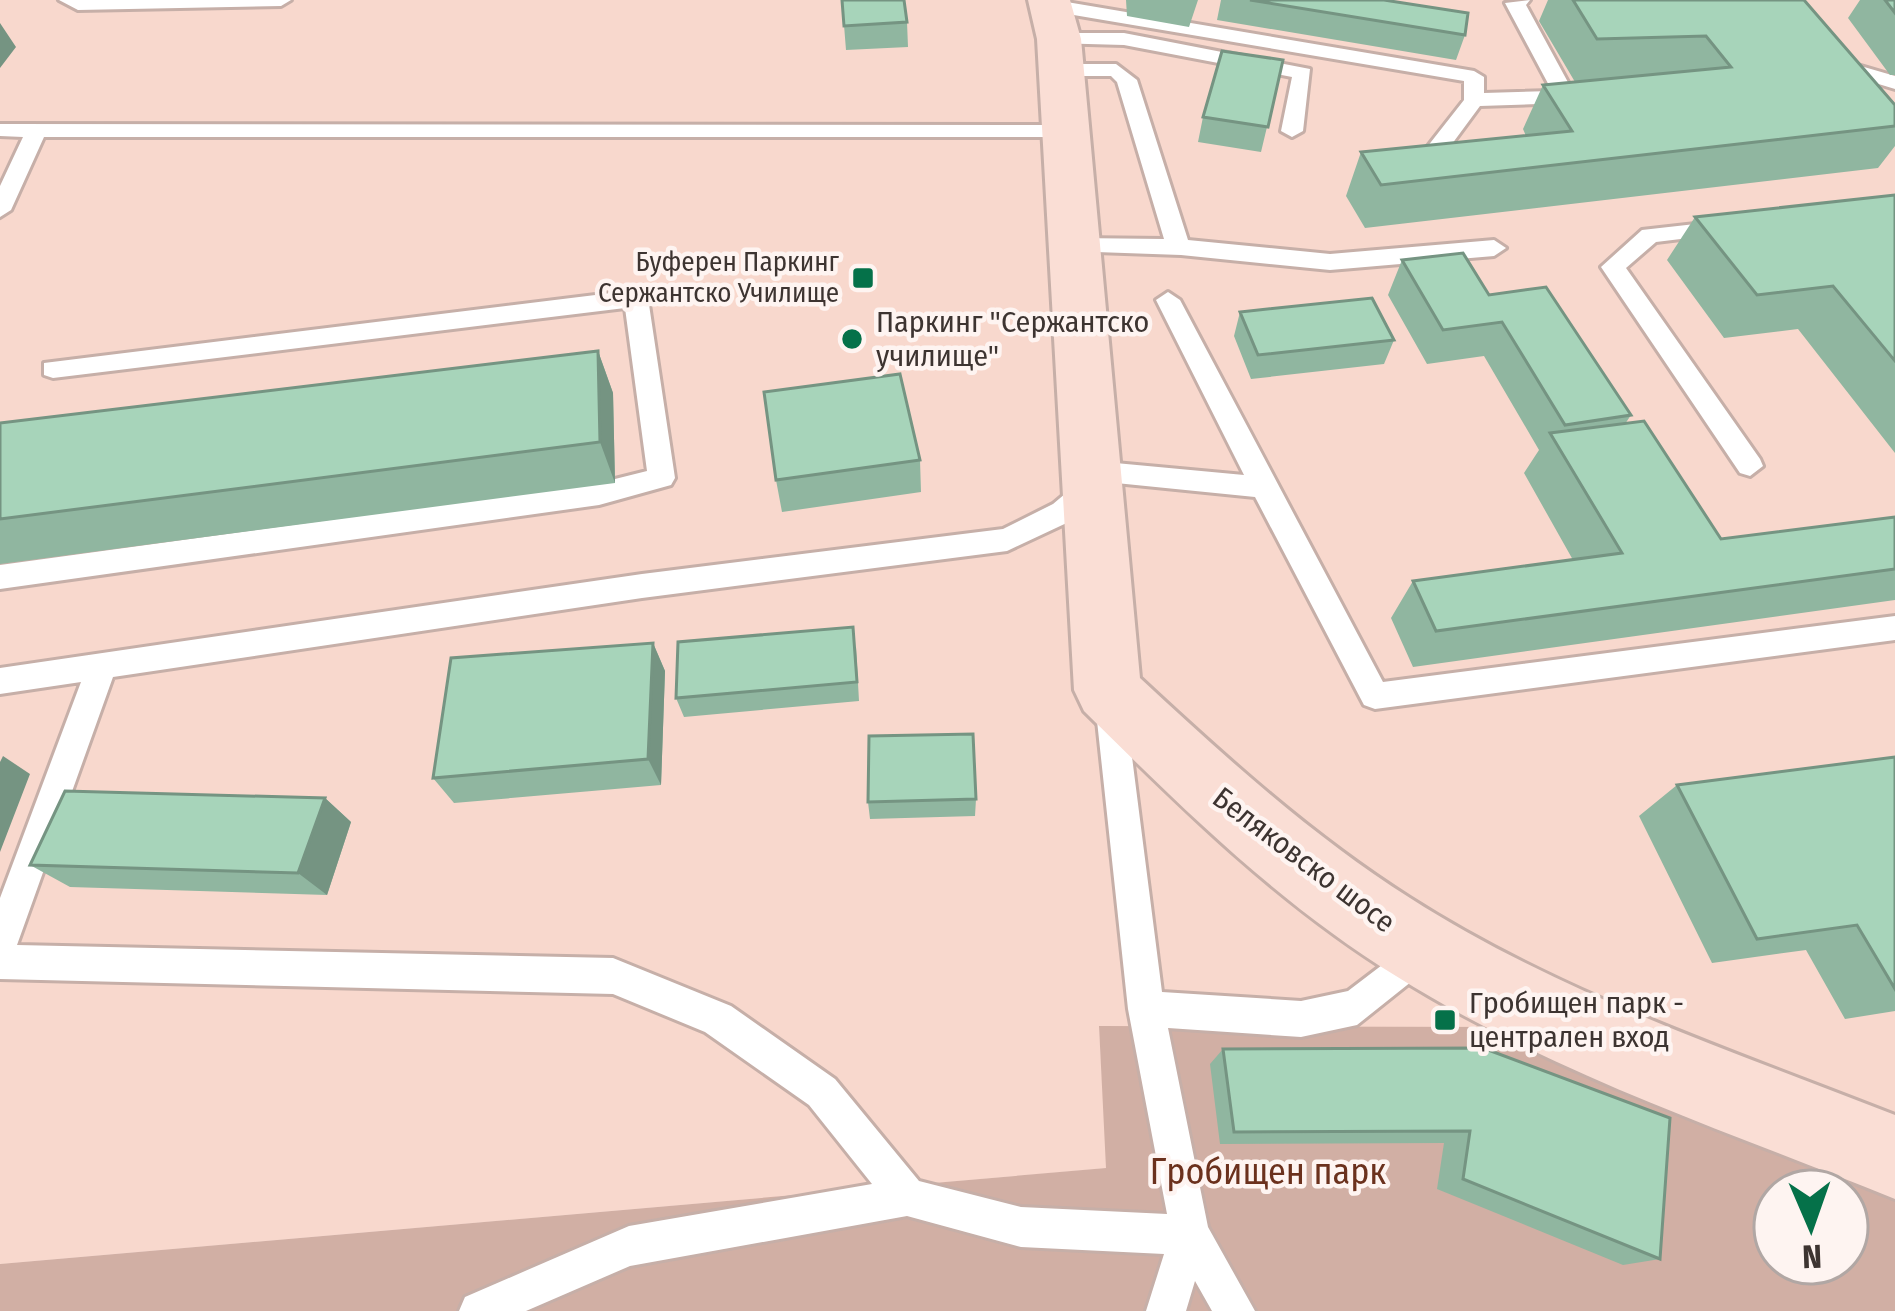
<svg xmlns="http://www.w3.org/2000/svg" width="1895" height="1311" viewBox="0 0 1895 1311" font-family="'Fira Sans Condensed',sans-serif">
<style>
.built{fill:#f8d8cd}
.green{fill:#d1afa4;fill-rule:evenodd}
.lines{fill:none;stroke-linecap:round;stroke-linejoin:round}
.lane-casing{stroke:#c6afa8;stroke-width:6}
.secondary-casing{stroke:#c6afa8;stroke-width:6}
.lane{fill:#fff;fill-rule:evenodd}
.secondary{fill:#faded5;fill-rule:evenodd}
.wall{fill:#90b6a0}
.shaded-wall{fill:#759482}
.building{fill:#a7d4ba;stroke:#759482;stroke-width:3}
.poi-dot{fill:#057149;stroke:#fef4f1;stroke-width:4.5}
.labels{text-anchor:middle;stroke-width:9;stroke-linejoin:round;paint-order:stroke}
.far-poi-label{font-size:27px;fill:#3d3431;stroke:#fef4f1;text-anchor:end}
.poi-label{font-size:30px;fill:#3d3431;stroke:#fef4f1;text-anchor:start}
.street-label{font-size:30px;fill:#3d3431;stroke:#fef4f1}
.near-park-label{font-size:36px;fill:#6b311d;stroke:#fef4f1}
</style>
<rect width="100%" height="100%" fill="#fbe3dc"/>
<path class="built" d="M0,0H1895V1174L1099,1027L1107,1168L0,1264Z"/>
<path class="green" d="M1099,1026L1518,1027L1895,1174V1311H0V1264L1106,1168ZM1775,1191H1847V1263H1775Z"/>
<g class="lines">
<defs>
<path id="lane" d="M59,0H291L281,6L78,10Z
M1055,0L1474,71L1484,77V93L1552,91L1505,3L1530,0L1526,5L1576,97L1566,103L1480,106L1435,167L1411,170L1400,163L1420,156L1464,100V81L1050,11L1040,5Z
M1769,0H1789L1840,60L1895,76V89L1826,68Z
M1059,33H1124L1310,69L1303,131L1292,137L1281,131L1292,77L1124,45L1052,43L1049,39Z
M1116,64L1137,80L1188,240L1330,254L1494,240L1506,248L1494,256L1330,270L1181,255L1068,251L1064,246L1076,238L1164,239L1117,82L1111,76H1062L1052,70L1062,64Z
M0,124L1067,125L1078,131L1067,137H44L11,210L0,217V186L23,137L0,136Z
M1722,221L1730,223V233L1656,242L1626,268L1760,459L1763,466L1750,476L1740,473L1601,267L1642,230Z
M636,290L648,298L675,478L671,485L599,505L0,589V565L599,483L647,471L625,308L53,378L44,375V363Z
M1168,292L1180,300L1383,682L1895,616V640L1375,709L1364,705L1255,497L1106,482L1104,492L1073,520L1007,551L642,598L113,677L17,945L613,958L731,1006L835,1079L919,1181L1021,1207L1167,1214L1128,1009L1095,702L1099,693L1110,689L1121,693L1125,702L1162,992L1301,1001L1348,991L1424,933L1436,938L1441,950L1436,962L1357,1025L1301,1037L1168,1028L1208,1227L1255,1311H1212L1195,1281L1186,1311H1146L1164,1254L1021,1247L907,1216L630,1266L526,1311H459L465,1297L629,1226L872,1184L809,1105L705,1032L613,994L0,979V898L81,682L0,694V668L642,574L1003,529L1053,504L1084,478L1081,471L1084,464L1094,461L1244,475L1156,300Z"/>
<path id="secondary" d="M1028,0H1070L1081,39L1140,678C1225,757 1312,836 1410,898C1560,994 1730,1050 1895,1115V1199C1727,1131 1550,1073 1396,976C1279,904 1181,807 1084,711L1074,690L1037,39Z"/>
</defs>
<use href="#lane" class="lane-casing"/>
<use href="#secondary" class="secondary-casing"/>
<use href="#lane" class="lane"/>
<use href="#secondary" class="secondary"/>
</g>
<path class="wall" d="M842,0L907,22L908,47L846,50Z
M1126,0H1198L1189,27L1127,16Z
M1221,0H1384L1465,35L1456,60L1217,20Z
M1548,0H1804L1895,105V146L1878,168L1365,228L1346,196L1361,152L1526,136L1523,129L1543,85L1575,82L1539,21Z
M1860,0H1895V75H1890L1848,18Z
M1283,60L1261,152L1198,142L1203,117Z
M1895,195V453L1798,329L1724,338L1667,260L1695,217Z
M1402,260L1489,295L1631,415L1625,424L1721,539L1895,517V600L1413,667L1391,618L1413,581L1573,560L1524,473L1539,450L1484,356L1427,364L1388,295Z
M1240,312L1394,340L1384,364L1251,379L1234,336Z
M598,351L613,393L615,483L0,564V423Z
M920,460L921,492L782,512L776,480Z
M653,643L665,671L661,785L454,803L433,778Z
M856,647L859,701L684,717L676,698Z
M1895,757V1011L1845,1019L1806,950L1712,963L1639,816L1677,785Z
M325,798L351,822L327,895L70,887L30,865Z
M976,799L975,816L870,819L868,802Z
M1483,1048L1660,1259L1623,1265L1437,1189L1444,1143L1220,1144L1210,1064L1223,1049Z"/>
<path class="shaded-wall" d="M0,23L16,47L0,68Z
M598,351L613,393L615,483L600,442Z
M653,643L665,671L661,785L648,759Z
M3,756L30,774L0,852V762Z
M325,798L351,822L327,895L298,873Z"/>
<path class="building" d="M842,0H904L907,22L844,26Z
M1250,0H1384L1468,13L1465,35Z
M1573,0H1804L1895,105V126L1381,185L1361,152L1572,131L1543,85L1731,67L1706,36L1597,39Z
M1885,0H1895V13Z
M1222,51L1283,60L1268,127L1203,117Z
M1895,195V361L1833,286L1757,295L1695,217Z
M1463,253L1489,295L1546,287L1631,415L1565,425L1502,322L1443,330L1402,260Z
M1372,298L1394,340L1258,355L1240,312Z
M598,351L600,442L0,519V423Z
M900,374L920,460L776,480L764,392Z
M1644,421L1721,539L1895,517V569L1436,631L1413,581L1622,553L1550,433Z
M853,627L857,682L676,698L678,642Z
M653,643L648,759L433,778L451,658Z
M973,734L976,799L868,802L869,736Z
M1895,757V989L1857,925L1757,939L1677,785Z
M65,791L325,798L298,873L30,865Z
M1483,1048L1670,1118L1660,1259L1463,1179L1470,1131L1234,1132L1223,1049Z"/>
<g class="poi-dot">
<rect x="851" y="266" width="24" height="24" rx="6"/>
<circle cx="852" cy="339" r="12"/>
<rect x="1433" y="1008" width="24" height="24" rx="6"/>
</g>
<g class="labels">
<g class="far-poi-label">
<text x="839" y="271">Буферен Паркинг<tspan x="839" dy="31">Сержантско Училище</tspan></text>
</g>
<g class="poi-label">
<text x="876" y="332">Паркинг "Сержантско<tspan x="876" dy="34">училище"</tspan></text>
<text x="1469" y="1013">Гробищен парк -<tspan x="1469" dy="34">централен вход</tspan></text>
</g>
<g class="street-label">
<text transform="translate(1304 860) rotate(37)" y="10">Беляковско шосе</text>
</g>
<g class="near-park-label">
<text x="1268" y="1184">Гробищен парк</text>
</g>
</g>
<g transform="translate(1811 1227) rotate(178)"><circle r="57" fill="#fef4f1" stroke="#b1a7a4" stroke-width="3"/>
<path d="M0-9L21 45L0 30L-21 45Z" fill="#057149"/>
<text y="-18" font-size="33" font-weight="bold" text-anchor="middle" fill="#3d3431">N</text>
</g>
</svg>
